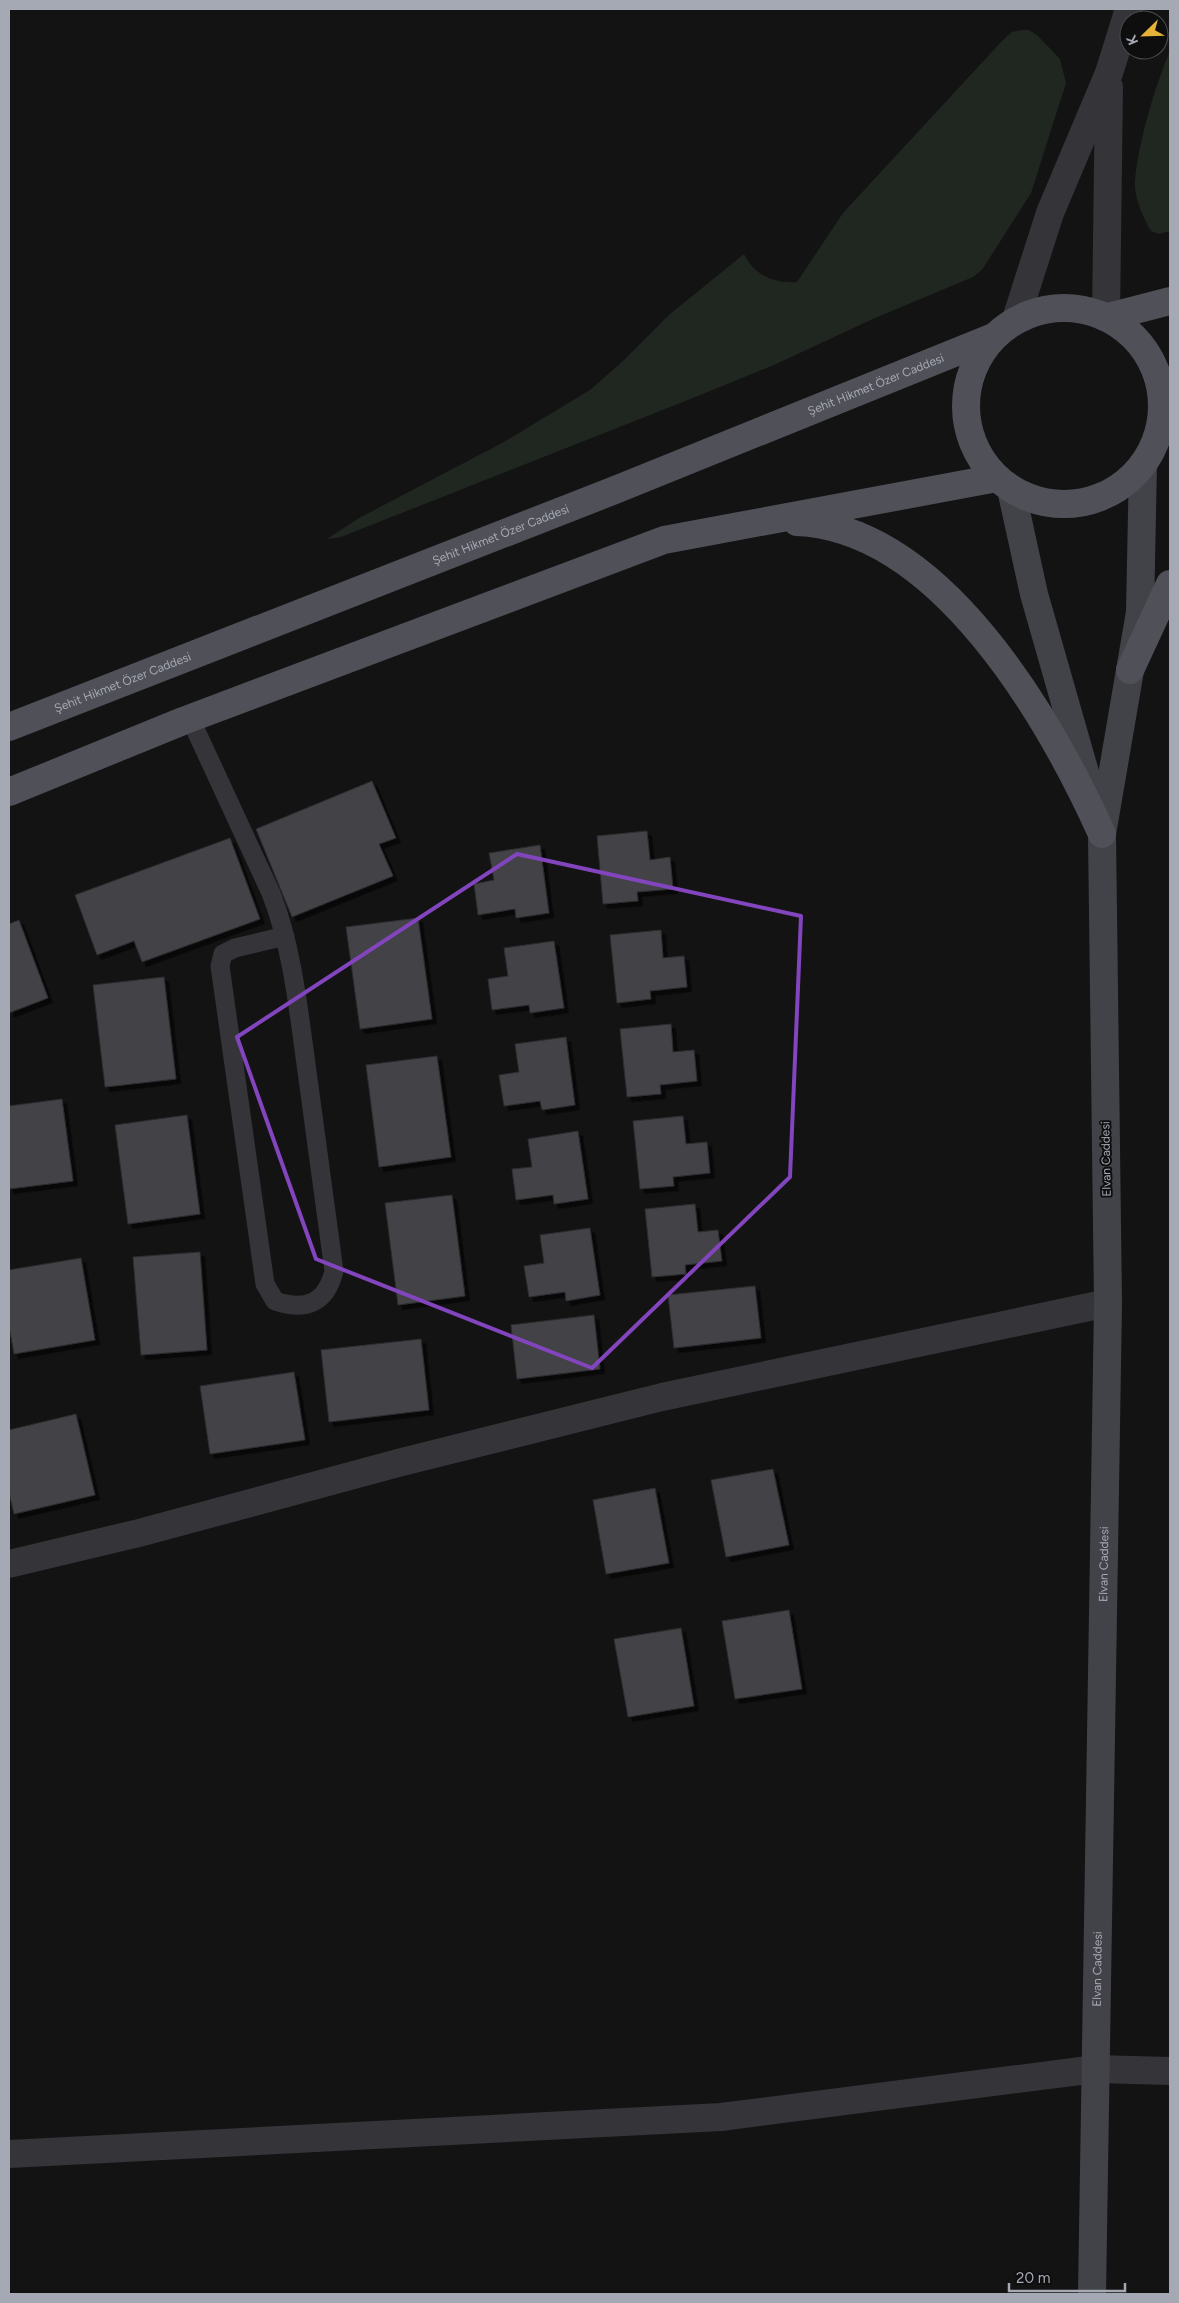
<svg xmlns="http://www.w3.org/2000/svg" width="1179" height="2303" viewBox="0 0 1179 2303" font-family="Figtree,sans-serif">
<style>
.green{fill:#1f2720}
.building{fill:#424347;stroke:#2d2d30;filter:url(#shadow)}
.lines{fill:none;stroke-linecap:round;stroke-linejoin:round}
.service{stroke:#343439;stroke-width:19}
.minor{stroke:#343439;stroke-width:28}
.tertiary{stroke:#343439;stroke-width:28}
.secondary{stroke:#424349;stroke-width:28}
.primary{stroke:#505158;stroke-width:28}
.marked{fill:none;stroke:#8345bd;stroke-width:4;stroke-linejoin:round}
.labels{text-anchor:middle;stroke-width:4;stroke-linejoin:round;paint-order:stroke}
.street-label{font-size:12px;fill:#a5a9b4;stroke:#0e0e0f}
</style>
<defs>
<filter id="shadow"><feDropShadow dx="4.5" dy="4.5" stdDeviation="0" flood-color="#0009"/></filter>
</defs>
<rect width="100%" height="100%" fill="#131314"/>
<path class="green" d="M1021,30H1029L1038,36L1060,59L1066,83L1031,193L982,270L973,277L875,318L774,365L693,398L341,537L327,539L359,518L502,443L590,390L623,361L670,314L744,254C754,275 774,284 797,282L843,213L1002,41L1012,32Z
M1170,51V231L1159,234L1151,231C1143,217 1134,198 1135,181C1138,143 1155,86 1170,51Z"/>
<path class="building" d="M372,781L396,838L379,844L393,876L292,917L256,829Z
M647,831L650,860L670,857L673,889L637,892L638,901L603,904L597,836Z
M230,838L260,919L142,962L134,941L97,955L75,895Z
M540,845L549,913L516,918L515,909L478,915L474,884L494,880L489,853Z
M418,918L432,1019L360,1029L346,927Z
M19,920L48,998L9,1013V924Z
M661,930L663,958L684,956L687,987L650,991L651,999L617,1003L610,935Z
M554,941L564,1008L530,1013L529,1005L492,1010L488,979L508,976L504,948Z
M164,977L176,1079L105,1087L93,985Z
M671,1024L673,1052L694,1050L697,1081L660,1085L661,1094L627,1097L620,1029Z
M566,1037L575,1105L542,1110L540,1101L504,1106L499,1075L519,1072L515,1044Z
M437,1056L451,1157L379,1167L366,1065Z
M62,1099L73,1181L9,1189V1106Z
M187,1115L200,1214L128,1224L115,1125Z
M683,1116L686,1144L707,1142L710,1173L673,1177L674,1186L640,1189L633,1121Z
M578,1131L588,1199L554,1204L553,1195L516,1200L512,1169L532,1167L528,1139Z
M452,1195L465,1296L398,1305L385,1203Z
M695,1204L698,1232L718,1230L722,1261L685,1265L686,1274L652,1277L645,1209Z
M590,1228L600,1295L566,1301L565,1292L529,1297L524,1266L544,1263L540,1235Z
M200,1252L207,1350L141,1355L133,1257Z
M81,1258L95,1340L14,1354L9,1326V1270Z
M755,1286L761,1338L674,1348L668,1295Z
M594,1315L600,1369L517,1379L511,1325Z
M421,1339L429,1410L329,1422L321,1350Z
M294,1372L305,1440L210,1454L200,1386Z
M76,1414L95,1495L14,1514L9,1493V1430Z
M773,1469L789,1545L726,1557L711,1480Z
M655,1488L669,1563L606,1574L593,1500Z
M789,1610L802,1689L735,1699L722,1621Z
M681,1628L694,1706L628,1717L614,1639Z"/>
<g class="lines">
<path class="service" d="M190,718L271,893C292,947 298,1006 306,1064C315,1133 325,1202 334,1271C326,1304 305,1311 275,1301L265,1284L220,966L223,954L235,948L285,936"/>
<path class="minor" d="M1106,317L1109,87
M1016,319L1050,213L1109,73L1129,9
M9,1564L139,1533L398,1463L662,1397L1108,1303"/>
<path class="tertiary" d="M9,2154L721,2117L1096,2069L1170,2071"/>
<g class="secondary">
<path d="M1011,489L1034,594L1092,797"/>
<path id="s1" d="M1092,2294L1108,1303L1102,834L1140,612L1143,464"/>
</g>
<g class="primary">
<circle cx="1064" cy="406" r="98"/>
<path d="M1108,317L1170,301"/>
<path d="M797,522C941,528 1050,719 1102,834"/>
<path d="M1130,670L1170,584"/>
<path id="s2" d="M9,727L615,490L991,338"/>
<path d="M9,792L183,721L664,540L997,478"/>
</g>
</g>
<path class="marked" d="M517,854L801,916L790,1177L592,1368L316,1259L237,1037Z"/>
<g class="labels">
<g class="street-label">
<text dy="4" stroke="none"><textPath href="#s2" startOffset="932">Şehit Hikmet Özer Caddesi</textPath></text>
<text dy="4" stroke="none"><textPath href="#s2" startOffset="528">Şehit Hikmet Özer Caddesi</textPath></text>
<text dy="4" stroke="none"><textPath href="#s2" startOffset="122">Şehit Hikmet Özer Caddesi</textPath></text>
<text transform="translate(1106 1159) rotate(-91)" y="4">Elvan Caddesi</text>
<text dy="4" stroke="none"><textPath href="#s1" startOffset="730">Elvan Caddesi</textPath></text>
<text dy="4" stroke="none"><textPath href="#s1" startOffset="325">Elvan Caddesi</textPath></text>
</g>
</g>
<rect width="1179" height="2303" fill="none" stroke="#a5a9b4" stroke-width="20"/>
<g transform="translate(1144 35) rotate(247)"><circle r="24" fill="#0e0e0f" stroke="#4a4c51"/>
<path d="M0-4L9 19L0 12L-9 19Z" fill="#e7b238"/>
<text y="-8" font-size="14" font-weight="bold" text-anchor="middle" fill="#a5a9b4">K</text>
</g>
<path d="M1009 2283v8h116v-8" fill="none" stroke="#a5a9b4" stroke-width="2.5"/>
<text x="1016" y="2283" font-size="15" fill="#a5a9b4" stroke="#0e0e0f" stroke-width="4" paint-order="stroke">20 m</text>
</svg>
